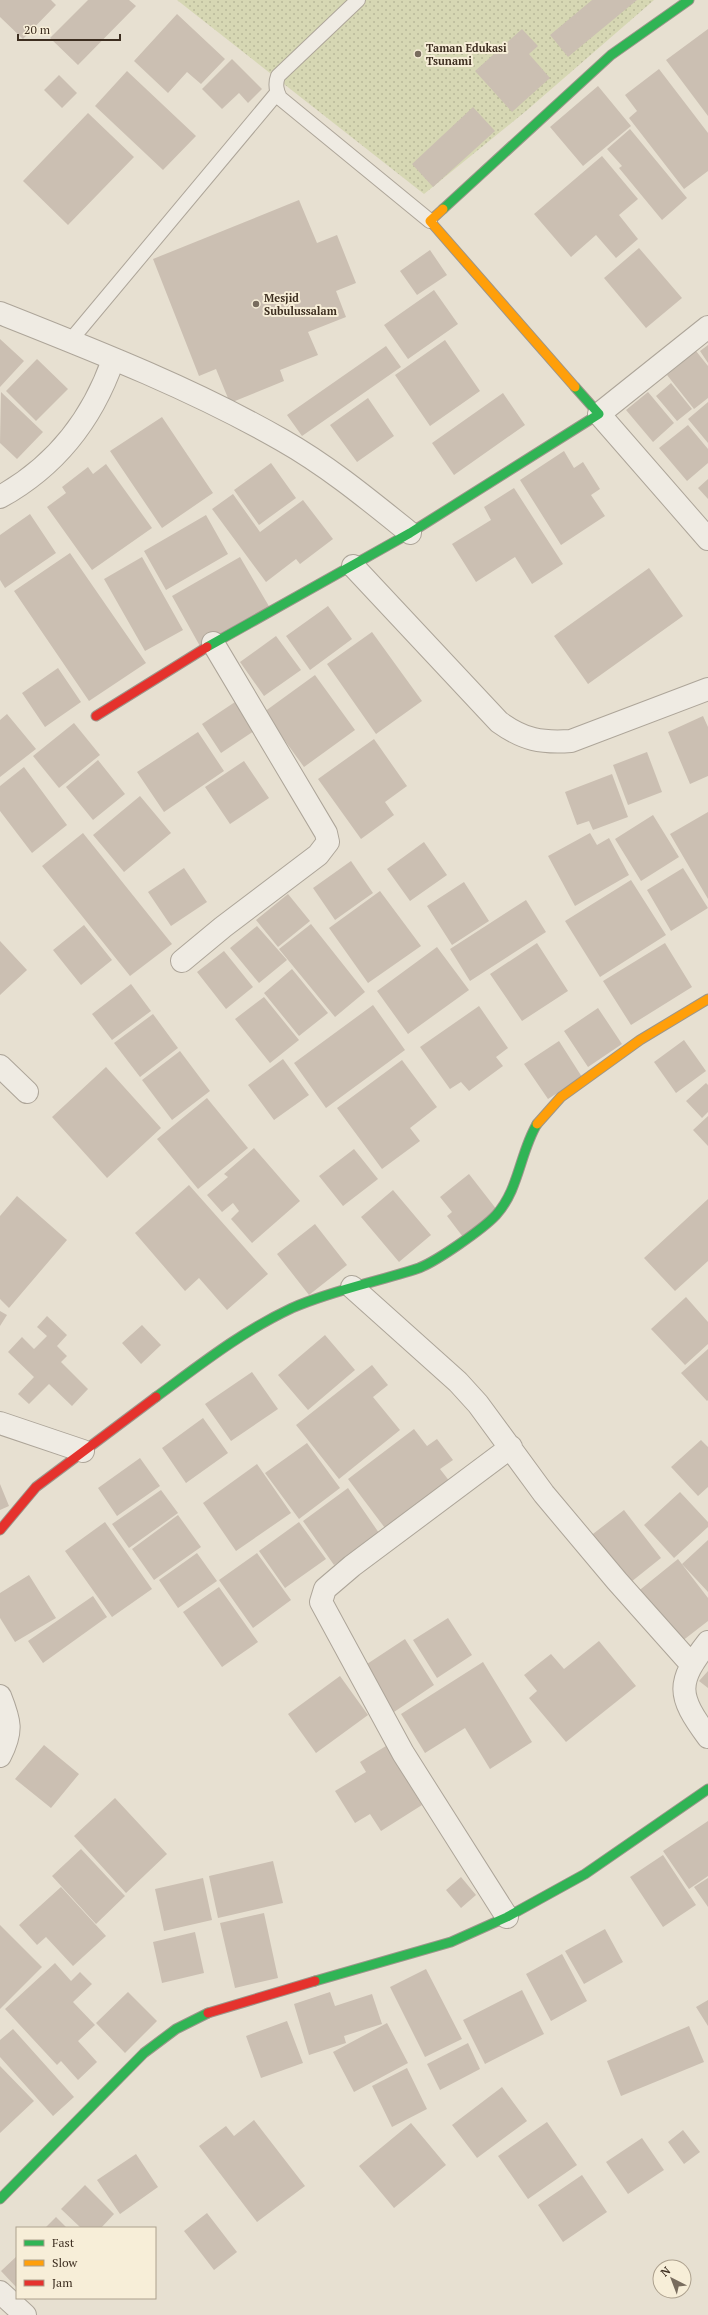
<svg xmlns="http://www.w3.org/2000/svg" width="708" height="2315" viewBox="0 0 708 2315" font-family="'PT Serif',serif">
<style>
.park{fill:url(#park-dots)}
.building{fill:#cbbfb2}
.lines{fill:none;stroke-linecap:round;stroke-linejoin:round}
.lane-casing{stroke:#ada599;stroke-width:16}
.street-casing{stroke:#ada599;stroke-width:24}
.fast-casing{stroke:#9c958a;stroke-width:11}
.slow-casing{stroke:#9c958a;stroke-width:11}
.jam-casing{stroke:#9c958a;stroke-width:11}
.lane{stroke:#efebe3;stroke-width:14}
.street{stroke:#efebe3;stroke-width:22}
.fast{stroke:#30b455;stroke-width:9}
.slow{stroke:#ff9f0a;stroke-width:9}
.jam{stroke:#e5322d;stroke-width:9}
.poi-dot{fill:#786c5e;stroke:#f7eed8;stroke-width:1.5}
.labels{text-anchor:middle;stroke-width:4;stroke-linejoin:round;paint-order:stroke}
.poi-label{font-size:11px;font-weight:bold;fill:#3d2e20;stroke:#f7eed8;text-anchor:start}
</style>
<defs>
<pattern id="park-dots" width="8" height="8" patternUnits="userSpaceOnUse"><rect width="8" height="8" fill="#d6d7b3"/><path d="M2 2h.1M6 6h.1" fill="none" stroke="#b9b99a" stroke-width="1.8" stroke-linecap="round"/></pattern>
</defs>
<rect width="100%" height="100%" fill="#e7e0d1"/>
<path class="park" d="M177,0H654L526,111L424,194Z"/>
<path class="building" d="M0,0H51L56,5L23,39L0,17Z
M88,0H129L136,6L78,65L50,38Z
M592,0H637L568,57L550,35Z
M177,14L225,59L201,84L187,72L168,93L134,61Z
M522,29L538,46L529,54L550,78L512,112L475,71Z
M708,29V116L666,60Z
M232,59L262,89L248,103L239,93L222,109L202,89Z
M659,69L708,133V171L684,189L629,118L637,111L625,95Z
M127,71L196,136L163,170L95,106Z
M59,75L77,93L62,108L44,90Z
M598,86L631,126L583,166L550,127Z
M473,107L495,131L433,187L412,164Z
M88,113L134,157L68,225L23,181Z
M630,129L687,198L662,220L619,168L622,166L607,149Z
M602,156L638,199L619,215L638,239L616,258L596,235L571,257L534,214Z
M299,200L317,243L337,235L356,283L336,291L346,317L308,332L318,355L280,370L284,381L230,403L216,369L199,376L153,259Z
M639,248L682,298L646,328L604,278Z
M430,250L447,275L417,295L400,271Z
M434,290L458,324L408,359L384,325Z
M0,339L24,361L0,387Z
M445,340L480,391L430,426L395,375Z
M708,345V363L700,351Z
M386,346L401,367L302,436L287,415Z
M696,351L708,366V398L694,409L667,375Z
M37,359L68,389L36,421L6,391Z
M671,383L692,409L677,421L656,396Z
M1,392L43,432L17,459L0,443Z
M648,392L674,423L653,442L626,410Z
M503,393L525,425L454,475L432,443Z
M368,398L394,436L357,462L330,425Z
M708,402V443L688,419Z
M162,417L213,493L162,528L110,451Z
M688,425L708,449V463L687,481L659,448Z
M564,451L574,468L583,462L600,489L591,495L605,516L561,545L520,480Z
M271,463L296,498L259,525L234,490Z
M106,464L152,528L92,570L47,507L66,493L62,487L88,467L93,474Z
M708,479V499L698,488Z
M514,488L563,564L532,584L515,557L476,582L452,544L491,520L484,507Z
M233,494L260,532L303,500L333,539L300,564L296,559L266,582L212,509Z
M30,514L56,553L5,588L0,580V535Z
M206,515L228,554L166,590L144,551Z
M70,553L146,663L89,701L14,591Z
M142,557L183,630L145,651L104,579Z
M240,557L270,608L201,648L172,596Z
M649,568L683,616L588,684L554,636Z
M328,606L352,639L310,670L286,636Z
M372,632L422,701L376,734L327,664Z
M276,636L301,670L264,696L240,662Z
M58,668L81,702L45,727L22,693Z
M315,675L355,730L304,767L264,712Z
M235,702L254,731L221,753L202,724Z
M7,714L36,749L0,777V720Z
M703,716L708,727V776L690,784L668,732Z
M74,723L100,755L59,788L33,756Z
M198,732L224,771L164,812L137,772Z
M374,739L407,786L385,802L394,815L361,839L318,779Z
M647,752L662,792L628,805L613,765Z
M98,760L125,794L93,820L66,787Z
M244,761L269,798L230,824L205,787Z
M24,767L67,825L32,853L0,811V786Z
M612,774L628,817L593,830L589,821L577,825L565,792Z
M140,796L171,833L124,872L93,835Z
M708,812V899L670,834Z
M653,815L679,857L641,881L615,839Z
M83,833L172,944L130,976L42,866Z
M590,833L597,845L609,838L629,875L575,906L548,856Z
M424,842L447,875L410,901L387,869Z
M351,861L373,893L335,920L313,888Z
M184,868L207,902L171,926L148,892Z
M683,868L708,908L671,931L647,890Z
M631,880L666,935L600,977L565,921Z
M464,882L489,921L452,945L427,906Z
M380,891L421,946L368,983L329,928Z
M288,894L310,921L278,947L256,920Z
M526,900L546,932L470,981L450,949Z
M311,924L365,992L335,1017L279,949Z
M84,925L112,960L81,985L53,950Z
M257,926L287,960L259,983L230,948Z
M0,941L27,970L0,995Z
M537,943L568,991L522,1021L490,974Z
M665,943L692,987L631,1025L603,981Z
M437,947L469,990L408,1034L377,991Z
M224,951L253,987L226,1009L197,972Z
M292,969L328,1013L299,1036L264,993Z
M131,984L151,1011L112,1040L92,1014Z
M264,997L299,1040L270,1063L235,1019Z
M373,1005L405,1050L326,1108L294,1063Z
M479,1006L508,1048L496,1057L503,1066L469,1091L461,1082L450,1089L420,1047Z
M598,1008L622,1044L588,1067L564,1031Z
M153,1014L178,1048L140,1077L114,1043Z
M684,1040L706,1071L676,1093L654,1062Z
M559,1041L582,1077L548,1099L524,1064Z
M180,1051L210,1091L172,1120L142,1080Z
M283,1059L309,1095L274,1120L248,1085Z
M402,1060L437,1107L410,1128L420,1141L382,1169L337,1108Z
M106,1067L161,1128L107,1178L52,1117Z
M706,1083L708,1085V1112L702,1118L686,1101Z
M207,1098L248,1148L198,1189L157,1139Z
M708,1116V1146L693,1130Z
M254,1148L300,1201L252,1243L231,1219L239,1211L233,1203L222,1212L207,1195L228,1177L224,1174Z
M354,1149L378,1179L343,1206L319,1176Z
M469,1174L497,1210L463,1237L447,1216L452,1212L440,1197Z
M189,1185L268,1274L227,1310L199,1278L185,1291L135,1233Z
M393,1190L431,1235L399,1262L361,1217Z
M17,1196L67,1240L9,1308L0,1299V1216Z
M708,1199V1261L675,1291L644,1258Z
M315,1224L347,1265L309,1295L277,1254Z
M686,1297L708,1322V1344L685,1365L651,1329Z
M0,1311L7,1315L0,1326Z
M47,1316L67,1335L57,1346L67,1356L61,1362L88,1389L72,1406L49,1384L29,1404L18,1394L34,1377L8,1352L22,1337L34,1349L47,1336L37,1327Z
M142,1325L161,1345L141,1364L122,1343Z
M325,1335L355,1370L308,1410L278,1375Z
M708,1349V1400L707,1401L681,1373Z
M372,1365L388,1385L373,1397L400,1430L339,1479L296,1425Z
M252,1372L278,1409L231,1441L205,1404Z
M203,1418L228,1453L186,1483L162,1448Z
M414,1429L427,1446L437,1439L453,1460L440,1469L454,1487L391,1536L348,1479Z
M701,1440L708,1447V1487L698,1496L671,1467Z
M307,1443L340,1488L299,1519L265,1473Z
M140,1458L160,1486L117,1516L98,1488Z
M257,1464L291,1513L236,1551L203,1503Z
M0,1484L9,1506L0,1510Z
M348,1488L379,1533L334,1565L303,1521Z
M161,1490L178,1513L129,1548L112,1524Z
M680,1492L708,1522V1527L674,1558L644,1525Z
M624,1510L661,1558L626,1586L589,1537Z
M178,1515L201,1547L154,1580L132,1549Z
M105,1522L152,1589L112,1617L65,1551Z
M299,1522L326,1559L285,1588L259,1551Z
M708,1540V1592L682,1564Z
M197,1553L217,1581L178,1608L159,1580Z
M257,1553L291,1600L253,1628L219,1580Z
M678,1559L708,1598V1621L677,1645L636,1593Z
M29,1575L56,1618L15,1642L0,1618V1593Z
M219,1587L258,1642L222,1667L183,1612Z
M93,1596L107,1617L43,1663L28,1641Z
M448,1618L472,1655L437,1678L413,1640Z
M405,1639L434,1685L394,1712L364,1666Z
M599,1641L636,1686L566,1742L529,1698L537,1691L524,1675L551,1654L564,1669Z
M483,1662L532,1742L490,1769L465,1728L425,1753L401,1714Z
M708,1671V1688L699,1681Z
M340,1676L368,1715L316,1753L288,1714Z
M44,1745L79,1774L51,1808L15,1779Z
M386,1746L422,1805L381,1831L370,1814L355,1823L335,1791L366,1772L360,1762Z
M115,1798L167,1854L126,1893L74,1836Z
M708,1821V1876L689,1889L663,1851Z
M81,1849L125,1896L96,1924L52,1876Z
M663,1855L696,1905L663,1927L630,1877Z
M273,1861L283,1903L218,1918L209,1876Z
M461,1877L476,1895L461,1908L446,1890Z
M203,1878L212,1920L164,1931L155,1889Z
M708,1878V1907L694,1887Z
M61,1887L106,1936L73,1966L46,1937L37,1945L19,1925Z
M264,1913L278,1978L235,1988L220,1923Z
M0,1925L42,1967L0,2009Z
M605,1929L623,1962L584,1984L565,1951Z
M195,1932L204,1973L162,1983L153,1942Z
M562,1954L587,2001L551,2021L526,1974Z
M55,1963L71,1981L80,1972L92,1984L73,2002L95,2025L78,2041L97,2062L78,2080L61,2061L57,2065L5,2009Z
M426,1969L462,2039L425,2057L390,1987Z
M522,1990L544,2034L485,2064L463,2020Z
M128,1992L157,2021L125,2053L96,2023Z
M330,1992L335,2006L372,1994L382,2024L344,2036L346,2043L309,2055L294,2004Z
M708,2000V2026L696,2007Z
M287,2021L303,2063L261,2078L246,2036Z
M387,2023L408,2063L354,2092L333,2052Z
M689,2026L704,2062L621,2096L607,2061Z
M13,2029L74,2097L53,2116L0,2057V2040Z
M468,2043L480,2069L440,2090L427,2064Z
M0,2066L34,2101L0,2133Z
M407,2068L427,2109L392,2127L372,2086Z
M502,2087L527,2121L477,2158L452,2125Z
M254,2120L305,2186L257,2222L199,2146L226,2126L234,2136Z
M547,2122L577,2165L528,2199L498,2156Z
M411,2123L446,2165L394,2208L359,2166Z
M683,2130L700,2152L684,2164L668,2142Z
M642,2138L664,2170L628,2194L606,2162Z
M136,2154L158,2187L120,2214L97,2180Z
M582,2175L607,2212L563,2242L538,2205Z
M85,2185L114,2214L101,2228H81L61,2209Z
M207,2213L237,2252L214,2270L184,2231Z
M56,2217L67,2228H45Z
M17,2256V2288L1,2271Z"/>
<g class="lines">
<defs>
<path id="lane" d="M358,0L278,76C275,84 276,90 280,98L430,221
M70,341L277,93"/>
<path id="street" d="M0,313C96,351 193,389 282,440C328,466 369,500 410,533
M708,327L599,414L708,539
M0,497C56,466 92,420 113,360
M353,566L499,722C524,740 541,743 571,741L708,689
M182,961L223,927L318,855L328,842L326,833L213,643
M0,1066L27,1092
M352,1287L458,1382L478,1404L544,1494L617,1581L691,1664
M0,1423L83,1451
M708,1642C676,1683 677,1695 708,1737
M0,1696C10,1721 13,1731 0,1756
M507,1917L403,1753L321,1602L325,1589L352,1566L511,1447
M0,2292L25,2315"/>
<path id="fast" d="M443,209L611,55L689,0
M207,647L410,533L599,414L575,387
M156,1397C201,1364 241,1332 292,1308C333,1290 377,1282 419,1268C437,1261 483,1229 496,1215C519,1190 520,1152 537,1124
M315,1981L451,1942L507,1917L585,1874L708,1789
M0,2199L144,2053L176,2029L208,2013"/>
<path id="slow" d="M443,209L430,221L575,387
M537,1124L561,1097L640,1040L708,999"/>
<path id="jam" d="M96,716L207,647
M0,1530L36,1487L156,1397
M208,2013L315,1981"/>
</defs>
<use href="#lane" class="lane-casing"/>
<use href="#street" class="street-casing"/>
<use href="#fast" class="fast-casing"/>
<use href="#slow" class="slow-casing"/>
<use href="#jam" class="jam-casing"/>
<use href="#lane" class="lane"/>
<use href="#street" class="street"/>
<use href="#fast" class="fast"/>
<use href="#slow" class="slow"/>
<use href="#jam" class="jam"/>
</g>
<g class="poi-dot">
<circle cx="418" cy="54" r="4"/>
<circle cx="256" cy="304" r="4"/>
</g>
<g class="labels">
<g class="poi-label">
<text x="426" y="52">Taman Edukasi<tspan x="426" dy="13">Tsunami</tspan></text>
<text x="264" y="302">Mesjid<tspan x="264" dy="13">Subulussalam</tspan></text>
</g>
</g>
<rect x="16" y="2227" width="140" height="72" fill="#f7eed8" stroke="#ada18e"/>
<rect x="24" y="2240" width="20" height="6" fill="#30b455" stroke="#ada18e"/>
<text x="52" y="2247" font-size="12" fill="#3d2e20">Fast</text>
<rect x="24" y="2260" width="20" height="6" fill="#ff9f0a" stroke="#ada18e"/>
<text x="52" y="2267" font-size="12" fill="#3d2e20">Slow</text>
<rect x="24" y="2280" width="20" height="6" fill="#e5322d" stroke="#ada18e"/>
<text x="52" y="2287" font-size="12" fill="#3d2e20">Jam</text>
<g transform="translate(672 2279) rotate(318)"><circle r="19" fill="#f7eed8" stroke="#ada18e"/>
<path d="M0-3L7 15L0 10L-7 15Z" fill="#786c5e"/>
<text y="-6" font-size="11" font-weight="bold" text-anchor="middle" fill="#3d2e20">N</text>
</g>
<path d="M18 34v6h102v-6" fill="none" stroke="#3d2e20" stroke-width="2"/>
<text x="24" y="34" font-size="12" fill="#3d2e20" stroke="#f7eed8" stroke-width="3" paint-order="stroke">20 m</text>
</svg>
